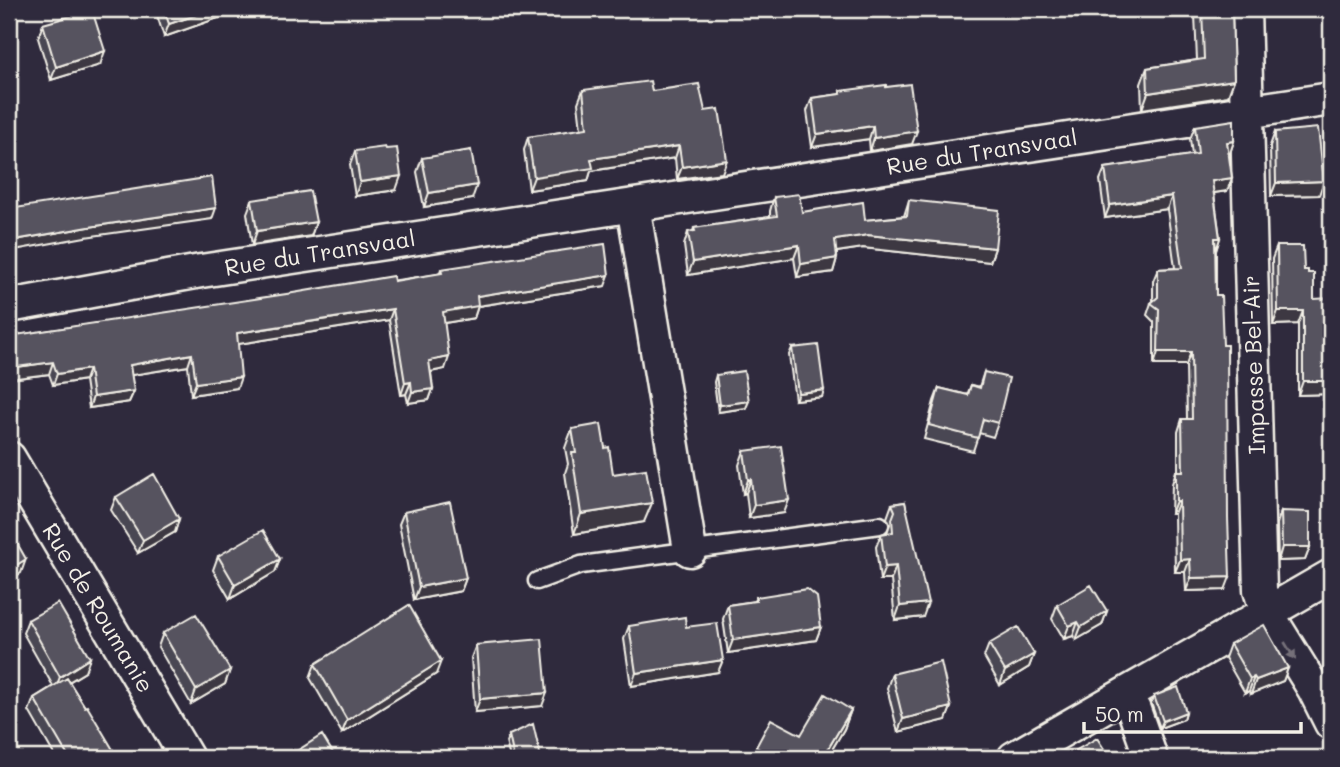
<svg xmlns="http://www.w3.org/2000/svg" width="1340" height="767" viewBox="0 0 1340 767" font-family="Mali,sans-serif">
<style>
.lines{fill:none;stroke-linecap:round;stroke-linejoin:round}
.service-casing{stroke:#f4f1e8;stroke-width:21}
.minor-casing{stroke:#f4f1e8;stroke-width:37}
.service{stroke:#2f2a3d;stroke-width:16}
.minor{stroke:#2f2a3d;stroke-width:32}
.wall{fill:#4a4752;stroke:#f4f1e8;stroke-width:2}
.shaded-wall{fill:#3c3942;stroke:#f4f1e8;stroke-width:2}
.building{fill:#56525f;stroke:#f4f1e8;stroke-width:2}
.oneway{fill:#747079}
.labels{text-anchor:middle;stroke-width:5;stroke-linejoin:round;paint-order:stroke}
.street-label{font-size:23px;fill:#f4f1e8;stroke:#2f2a3d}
</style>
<rect width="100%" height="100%" fill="#2f2a3d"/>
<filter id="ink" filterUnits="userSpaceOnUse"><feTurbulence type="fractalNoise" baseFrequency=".0143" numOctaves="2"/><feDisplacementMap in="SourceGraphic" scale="14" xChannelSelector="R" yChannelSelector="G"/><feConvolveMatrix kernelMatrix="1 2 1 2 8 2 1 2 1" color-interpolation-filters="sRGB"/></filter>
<g filter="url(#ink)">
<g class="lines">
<defs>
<path id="service" d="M537,581L581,565L880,525"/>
<path id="minor" d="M1244,9L1260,590L1267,613L1314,689L1331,723
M633,205L690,550
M9,306L201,271L1331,99
M9,458L187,758
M1125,695L1134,710L1151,758
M1014,758L1331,576"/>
</defs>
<use href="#service" class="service-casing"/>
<use href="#minor" class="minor-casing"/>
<use href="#service" class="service"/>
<use href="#minor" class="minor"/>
</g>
<path class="wall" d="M155,9H227L224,16L164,37Z
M510,9H538L513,17Z
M1154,9H1232L1234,80L1228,96L1142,109L1141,84L1147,68L1197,60L1195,15L1154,16Z
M43,24L100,65L51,80L38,38Z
M583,90L652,91L705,111L722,173L677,179L675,158L591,171L588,181L529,190L524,150L528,137L581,129L578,103Z
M840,91L912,144L870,151L869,139L812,147L807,111L812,98L840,94Z
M1195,126L1234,141L1230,153L1228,154L1232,178L1227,191L1214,193L1220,238L1216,250V295L1225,590L1186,591L1185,572H1175L1174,514H1171L1172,484L1176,471H1178V432L1182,419H1187L1186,365H1154V322L1147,315L1151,303L1153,301V281L1158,269L1175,268L1167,209L1105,218L1100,180L1105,168L1192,155L1190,139Z
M1275,132L1319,195L1271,196L1270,146Z
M355,151L396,190L355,196L350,165Z
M422,158L472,199L424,207L417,172Z
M774,197L802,212L865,220L904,216L909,200L995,248L990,262L863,248L837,252V258L833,272L797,277L794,258L688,275L684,245L688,232L693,231L694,228L770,217V211Z
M252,200L316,222L311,236L252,245L247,213Z
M1277,246L1304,270L1314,299L1331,394L1298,395V324L1273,325L1272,259Z
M441,269L605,286L478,306L474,318L444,323L445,369L431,372L433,389L429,400L408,403L406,394L401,395L389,320L238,344L237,388L191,395L188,366L131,375L134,391L129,402L89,408L85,380L53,385L49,374L9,379V336L439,274Z
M792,348L824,390L822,397L795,400L789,355Z
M984,372L998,423L993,437L979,433L973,451L924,439L934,401L939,388L967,395L971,385L979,387Z
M716,375L746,408L718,412L714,382Z
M572,429L605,448L613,474L644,522L574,534L565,473L568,464L565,448Z
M744,451L784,513L749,518L746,493L743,494L739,465Z
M116,497L179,519L175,532L138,553L111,510Z
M905,502L923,617L895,620L891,580H880L876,547L881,534L887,533L890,524L887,518L892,504Z
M1281,511L1310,547L1305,560L1278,561L1277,524Z
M404,512L466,578L461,591L414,600L399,524Z
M218,556L280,559L275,572L230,599L213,570Z
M756,597L821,627L816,640L728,653L723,619L728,605L754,601Z
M1057,605L1107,611L1102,625L1076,640L1073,636L1064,639L1052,619Z
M28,620L85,672L69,682L118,758H56L29,711L34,698L53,686L23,633Z
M629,626L686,627L718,672L631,686L624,639Z
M163,633L230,670L225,684L191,704L158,647Z
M989,644L1034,654L1029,667L1000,685L984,657Z
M1230,644L1288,668L1283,681L1251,694L1249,691L1245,693L1225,658Z
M476,645L542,706L475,712L471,658Z
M315,664L436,674L342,733L310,678Z
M892,674L951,707L946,720L898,732L887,688Z
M1154,696L1186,712L1184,719L1160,728L1151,703Z
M851,710L844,729L827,758H752L756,747L801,735Z
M509,735L541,758H510L506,742Z"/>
<path class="shaded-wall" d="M214,9H227L224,16L164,37L169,24Z
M516,9H538L513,17Z
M1156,9H1198L1195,15L1154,16Z
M105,51L100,65L51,80L56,67Z
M1234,80L1228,96L1142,109L1148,93Z
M873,126L869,139L812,147L817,134Z
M917,131L912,144L870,151L874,138Z
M1234,141L1230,153L1222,155L1227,142Z
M679,146L675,158L591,171L588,181L529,190L534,177L591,159Z
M727,160L722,173L677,179L682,167Z
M401,176L396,190L355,196L360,182Z
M1232,178L1227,191L1207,194L1212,181Z
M1324,181L1319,195L1271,196L1276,183Z
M477,185L472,199L424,207L429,193Z
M1172,196L1167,209L1105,218L1110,205Z
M216,208L212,219L85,237L9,251V241L89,227Z
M316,222L311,236L252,245L257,231Z
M868,235L995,248L990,262L863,248L830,253L835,240Z
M1215,238H1220L1216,251Z
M799,245L794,258L688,275L693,262Z
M837,258L833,272L797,277L801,264Z
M609,275L605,286L478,306L474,318L439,324L443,312L477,296Z
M393,309L389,320L232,345L237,333Z
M1278,311H1303L1298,324L1273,325Z
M1158,352H1191L1186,365H1154Z
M192,354L188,366L126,376L130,365Z
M449,357L445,369L425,373L429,361Z
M53,362L49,374L9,379V368Z
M89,369L85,380L53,385L57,374Z
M241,377L237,388L191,395L196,383Z
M1303,381H1331V394L1298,395Z
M411,382L406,394L401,395L405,383Z
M433,389L429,400L408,403L412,392Z
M824,390L822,397L795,400L798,393Z
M134,391L129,402L89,408L93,397Z
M749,401L746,408L718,412L720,405Z
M751,479L746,493L743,494L748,480Z
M789,500L784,513L749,518L754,505Z
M1176,501H1179L1174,514H1171Z
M652,503L644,522L574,534L581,514Z
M179,519L175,532L138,553L143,540Z
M1282,547H1310L1305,560L1278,561Z
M26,559L21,573L9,580V570Z
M280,559L275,572L230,599L235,585Z
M1190,559L1185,572H1175L1180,560Z
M896,566L891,580H880L885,567Z
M1230,577L1225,590L1186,591L1191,578Z
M466,578L461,591L414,600L419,587Z
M928,603L923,617L895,620L900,606Z
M1107,611L1102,625L1076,640L1081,627Z
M1078,622L1073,636L1064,639L1069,626Z
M821,627L816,640L728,653L733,640Z
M1034,654L1029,667L1000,685L1005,671Z
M90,658L85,672L55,690L60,677Z
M723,660L718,672L631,686L636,673Z
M441,661L436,674L342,733L347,720Z
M1288,668L1283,681L1251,694L1256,680Z
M230,670L225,684L191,704L196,690Z
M1254,677L1249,691L1245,693L1250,679Z
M547,693L542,706L475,712L480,699Z
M951,707L946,720L898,732L903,719Z
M851,710L844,729L827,758L825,754Z
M1186,712L1184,719L1160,728L1163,721Z"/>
<path class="building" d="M164,9H214L169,24Z
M1202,9H1232L1234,80L1148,93L1147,68L1204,59Z
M92,10L105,51L56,67L43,24Z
M650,81L652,91L699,84L705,111L719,109L727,160L682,167L679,146L591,159L593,168L534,177L528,137L587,128L583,90Z
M910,84L917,131L874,138L873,126L817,134L812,98L841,94L840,91L886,85V87Z
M1234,120V141L1227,142L1232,178L1212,181L1220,238H1215L1216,295H1221L1223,345H1227L1228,518L1230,577L1191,578L1190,559L1180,560L1179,501H1176V471H1183L1182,419H1192L1191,352H1158L1159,309L1151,303L1158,297V269L1182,268L1172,196L1110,205L1105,168L1198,154L1195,126Z
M1318,128L1324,181L1276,183L1275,132Z
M385,147L386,149L397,148L401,176L360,182L355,151Z
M471,150L477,185L429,193L422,158Z
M212,177L216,208L89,227L9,241V209Z
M310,191L316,222L257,231L252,200Z
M799,194L802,212L863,202L865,220L907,216L909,200L999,210L995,248L868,235L835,240L837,258L801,264L799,245L693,262L688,232L695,231L694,228L777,216L774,197Z
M605,244L609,275L477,296L478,306L443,312L449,357L429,361L433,389L412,392L411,382L405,383L393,309L237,333L241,377L196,383L192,354L130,365L134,391L93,397L89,369L57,374L53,362L9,368V336L293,293L393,276L394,281L442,273L441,269Z
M1277,246H1303L1304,270H1308V273H1314V299L1331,298V381H1303V311H1278Z
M818,345L824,390L798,393L792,348Z
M744,371L749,401L720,405L716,375Z
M984,372L1009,378L998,423L983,419L978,438L929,425L939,388L968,395L971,385L980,388Z
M601,424L605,448L609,447L613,474L646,469L652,503L581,514L572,453H576L572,429Z
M781,446L789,500L754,505L751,479L748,480L744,451Z
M154,474L179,519L143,540L116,497Z
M450,502L466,578L419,587L404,512Z
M905,502L928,603L900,606L896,566L885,567L881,534L893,532L892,519L895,511L892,504Z
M1281,511L1310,512V547H1282Z
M9,529L26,559L9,570Z
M263,530L280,559L235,585L218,556Z
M1091,585L1107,611L1081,627L1078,622L1069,626L1057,605Z
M807,589L817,597L821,627L733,640L728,605L756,601V597Z
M58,603L90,658L60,677L28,620Z
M409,605L441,661L347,720L315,664Z
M196,614L230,670L196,690L163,633Z
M685,617L686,627L717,623L723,660L636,673L629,626Z
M1264,625L1288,668L1256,680L1254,677L1250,679L1230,644Z
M1018,627L1034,654L1005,671L989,644Z
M542,639L547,693L480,699L476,645Z
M941,662L951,707L903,719L892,674Z
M67,678L85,707L87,706L118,758H80L77,754L69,758L34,698Z
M1178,687L1186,712L1163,721L1154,696Z
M825,694L851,710L825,754L828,758H775L756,747L771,719L801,735Z
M533,724L541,758H514L509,735Z
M322,735L336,758H286Z
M1097,738L1110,758H1063Z
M1306,754L1308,758H1298Z"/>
<defs><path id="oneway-solid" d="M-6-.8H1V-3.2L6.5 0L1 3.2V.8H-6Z" transform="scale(1.75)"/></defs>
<use class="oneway" href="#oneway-solid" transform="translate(1290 651) rotate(58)"/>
</g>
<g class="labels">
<g class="street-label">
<text transform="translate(982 152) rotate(-9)" y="8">Rue du Transvaal</text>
<text transform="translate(320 253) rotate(-9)" y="8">Rue du Transvaal</text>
<text transform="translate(1254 365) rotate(-92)" y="8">Impasse Bel-Air</text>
<text transform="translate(98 608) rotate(59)" y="8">Rue de Roumanie</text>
</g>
</g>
<rect width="1340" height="767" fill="none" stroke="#2f2a3d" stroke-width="35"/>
<rect x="18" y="18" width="1305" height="732" fill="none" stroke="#f4f1e8" stroke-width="2.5" filter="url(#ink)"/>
<path d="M1084 722v10h217v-10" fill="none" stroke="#f4f1e8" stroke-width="3.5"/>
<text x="1095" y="722" font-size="21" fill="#f4f1e8" stroke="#2f2a3d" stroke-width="5" paint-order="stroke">50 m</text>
</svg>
